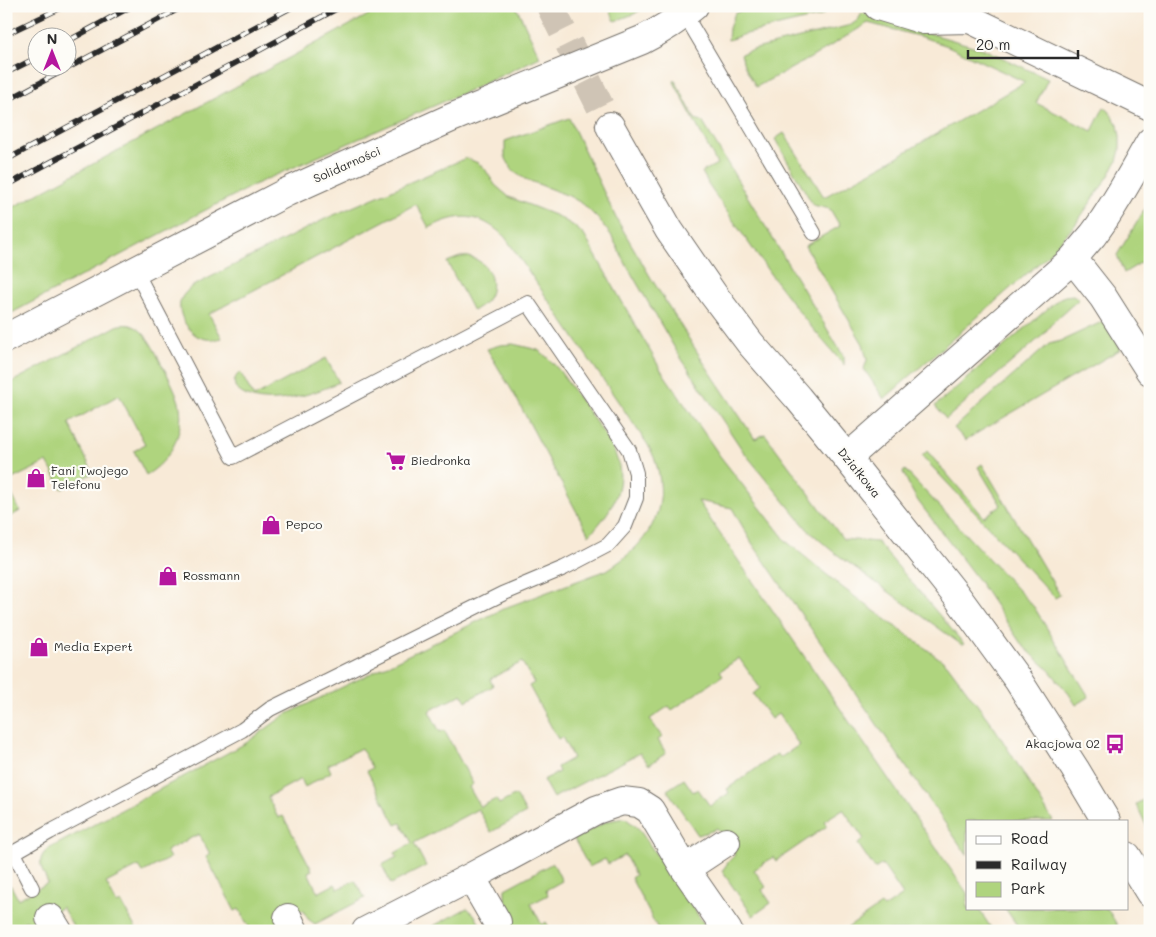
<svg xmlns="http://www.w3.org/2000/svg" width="1156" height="937" viewBox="0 0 1156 937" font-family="Mali,sans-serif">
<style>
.green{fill:#afd47e;stroke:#6d8054}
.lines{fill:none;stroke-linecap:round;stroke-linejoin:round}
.secondary-tunnel{stroke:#cfc4b5;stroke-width:28;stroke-dasharray:28 14;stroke-linecap:butt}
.lane-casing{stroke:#736e67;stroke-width:16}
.street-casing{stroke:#736e67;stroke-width:30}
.secondary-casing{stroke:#736e67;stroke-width:30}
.lane{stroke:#fff;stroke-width:14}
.street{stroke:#fff;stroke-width:28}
.secondary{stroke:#fff;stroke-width:28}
.rail-casing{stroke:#2b2b2b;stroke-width:5.5}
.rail{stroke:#fdfcf7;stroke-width:4;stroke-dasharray:11;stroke-linecap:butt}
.labels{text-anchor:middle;stroke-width:4.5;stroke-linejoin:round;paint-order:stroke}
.street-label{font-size:12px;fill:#2b2b2b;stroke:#fdfcf7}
.poi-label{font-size:12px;fill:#2b2b2b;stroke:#fdfcf7;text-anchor:start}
</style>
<rect width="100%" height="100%" fill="#fdfcf7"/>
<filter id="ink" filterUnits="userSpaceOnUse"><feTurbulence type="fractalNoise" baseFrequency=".02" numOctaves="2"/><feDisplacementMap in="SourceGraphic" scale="10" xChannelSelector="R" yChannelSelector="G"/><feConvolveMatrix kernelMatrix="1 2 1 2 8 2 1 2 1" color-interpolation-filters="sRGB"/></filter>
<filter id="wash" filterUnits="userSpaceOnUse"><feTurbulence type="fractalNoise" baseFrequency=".0096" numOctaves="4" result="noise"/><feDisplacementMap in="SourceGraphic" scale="20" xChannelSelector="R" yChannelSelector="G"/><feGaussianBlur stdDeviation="1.12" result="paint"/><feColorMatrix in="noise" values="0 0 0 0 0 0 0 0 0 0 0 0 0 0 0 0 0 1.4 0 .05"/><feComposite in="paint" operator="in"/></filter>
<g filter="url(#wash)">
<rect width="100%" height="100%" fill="#f8ead7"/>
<path class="green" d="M385,6H516L540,57L477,87L258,183L198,214L6,316V211Z
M608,6H647L634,14L615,21Z
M773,6H829L827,11L821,16L746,34L728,40L729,28L735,13C747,8 760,10 773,6Z
M862,13L986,50L1048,79L1036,103L1092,131L1104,107L1109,111L1118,125L1120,137V150L1117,161L1108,177L1075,225L1046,257L884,399L864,369L867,360L863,344L805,246L840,226L830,209L813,205L775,139L784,133L824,197L890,161L1025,82L948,46L922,37L868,23L809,59L756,87L744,65L741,54L748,51L851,25L858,20Z
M675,80L695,119L702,121L844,357V365L807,322L771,275L707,183H708L702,172L717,164L674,82Z
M569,118L616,218L651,278L704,363L755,439L765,434L843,539L877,542L964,644L962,645L831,550L808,530L743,451L677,352L627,266L611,235L599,220L583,204L569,196L525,179L513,171L505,157V141Z
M466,158L478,163L485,169L495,185L509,197L557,216L574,226L584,235L661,370L720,456L787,542L843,588L947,664L996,730L1053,821H967V855L752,543L732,508L698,501L716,528L967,893V908H978L993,931H843L881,905L884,908L903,895L882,864L875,869L858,844L864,839L843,809L824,821L827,826L776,861L773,857L754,870L766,887L762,890L771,903L753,916L722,871L729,861L735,855L717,828L712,831L698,835L667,790L684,779L693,792L698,789L710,806L729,793L727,789L777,754L780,758L799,745L778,714L771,719L753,694L760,688L739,658L720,671L723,675L672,710L669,706L650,719L662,737L658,740L666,753L649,765L640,753L553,798L543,780L559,772L557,767L573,758L562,737L558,739L529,686L534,683L522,662L490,679L493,686L466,701L462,694L429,711L440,732L444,730L473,784L469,787L480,807L496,799L499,804L516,795L526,813L491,832L478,809L414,843L426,866L391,884L382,865L397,857L395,853L412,843L401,823L396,825L367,771L372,768L361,748L328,765L331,772L305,787L301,779L268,797L278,818L283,816L312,870L308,872L318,893L335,884L338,889L355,880L365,898L315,924L308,919L303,910L273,925L277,931H247L250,929L239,909L235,911L206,857L210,854L199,834L166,851L170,858L143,872L139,866L106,883L117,904L121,902L137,931H89L87,928L83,931H76L62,907L34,925L37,931H34L27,920L9,931H6V883L11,886L18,899L48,883C42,870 34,859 50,848L246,743L285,715L507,607L607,570C647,545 671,511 656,463C654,456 651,451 648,445L505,237C480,213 459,212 429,228L416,204L209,314L222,338C215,340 206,340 199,337C187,331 176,312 181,299C183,295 188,290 191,287L327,218Z
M1150,201V257L1124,273L1117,255Z
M460,257C464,257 468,256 472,258C490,263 498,286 486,301C483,305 477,308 473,311L447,262Z
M1073,295L1079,299L1053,322L1043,335L946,419L935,406L1060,298L1065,296Z
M1104,321L1121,349L967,439L966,441L954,428L1049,344L1061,341Z
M119,325C122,325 127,324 130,325C145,328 155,351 161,363C168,376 175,388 179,402C186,430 171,461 146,475L134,451L145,444L119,395L69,423L93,473L62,489L47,462L6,482V385Z
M513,344L538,350L548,358L559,370L609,441C613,449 617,457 619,466C624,493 607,517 589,535L514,394L487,349L500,345Z
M326,358L339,382C315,394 268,409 243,394C240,392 236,390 235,386C233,380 236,376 240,372L254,397Z
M927,451L984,517L1001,505L978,467L982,464L1060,595L1055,598L922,456Z
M905,470L1034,607L1089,697L1076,705L1069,694L1049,670L1022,645L978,580L918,501L911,489L903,472Z
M6,483L20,511L6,519Z
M1150,796V833L1136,804Z
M625,818L638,828L709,931H665L664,930L659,931L631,878L635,875L625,855L608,864L605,859L589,867L574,839L607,821Z
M553,863L562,881L546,890L548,895L531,904L542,925L546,922L551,931H424L467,908L474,914L483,930L512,914L505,898V889Z
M1005,908H1107L1117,925L1118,931H1021Z"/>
</g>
<g filter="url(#ink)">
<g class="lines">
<path class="secondary-tunnel" d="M550,6L610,126"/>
<defs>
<path id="lane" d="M685,15L814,233
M14,853L32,888
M6,857L50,832L242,730L270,709L502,594L564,568L608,545L625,526L636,498V473L629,450L528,303L233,457L135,270"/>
<path id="street" d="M1073,259L1103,297L1150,371
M685,869L726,842
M471,877L497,922
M50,918L58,931
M288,918L294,931
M366,931L471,877L596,810L622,801L639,803L650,810L685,869L728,931"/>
<path id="secondary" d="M878,6L924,20L970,19
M952,6L970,19L1150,106
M610,126L669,230L713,294L750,343L798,398L847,458L956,595L1018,680L1075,769L1106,821
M6,338L287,192L451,118L642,40C662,30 677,21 694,6
M847,458L1073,259C1079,251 1086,243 1093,235C1115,206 1132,173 1150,142
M1127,856L1150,893"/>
</defs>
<use href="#lane" class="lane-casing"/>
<use href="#street" class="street-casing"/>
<use href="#secondary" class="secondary-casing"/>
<use href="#lane" class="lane"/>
<use href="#street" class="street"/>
<use href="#secondary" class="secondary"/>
<defs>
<path id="rail" d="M6,34L65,6
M68,41L132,6
M6,73L38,57
M6,101L184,6
M6,160L294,6
M6,186L342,6"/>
</defs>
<use href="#rail" class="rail-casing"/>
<use href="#rail" class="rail"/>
</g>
</g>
<defs>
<symbol id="supermarket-bare" viewBox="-9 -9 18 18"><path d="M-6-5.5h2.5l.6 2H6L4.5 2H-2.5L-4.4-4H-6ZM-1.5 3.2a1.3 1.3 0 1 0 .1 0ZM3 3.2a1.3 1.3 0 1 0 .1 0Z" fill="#b5179e" stroke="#fdfcf7" stroke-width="2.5" paint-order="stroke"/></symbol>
<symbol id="shop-bare" viewBox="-9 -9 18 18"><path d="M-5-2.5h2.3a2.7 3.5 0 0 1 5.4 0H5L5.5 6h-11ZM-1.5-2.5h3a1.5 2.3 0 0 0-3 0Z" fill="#b5179e" stroke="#fdfcf7" stroke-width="2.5" paint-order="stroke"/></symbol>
<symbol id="bus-bare" viewBox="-9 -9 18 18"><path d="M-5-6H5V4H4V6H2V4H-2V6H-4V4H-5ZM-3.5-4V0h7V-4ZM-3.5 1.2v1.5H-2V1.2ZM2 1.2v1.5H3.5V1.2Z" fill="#b5179e" stroke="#fdfcf7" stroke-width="2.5" paint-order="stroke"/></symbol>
</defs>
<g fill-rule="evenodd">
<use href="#supermarket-bare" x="382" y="447" width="28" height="28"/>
<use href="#shop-bare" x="22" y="464" width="28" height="28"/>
<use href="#shop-bare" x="257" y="511" width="28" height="28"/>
<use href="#shop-bare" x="154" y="562" width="28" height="28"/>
<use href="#shop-bare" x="25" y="633" width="28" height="28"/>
<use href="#bus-bare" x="1101" y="730" width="28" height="28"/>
</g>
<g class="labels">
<g class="street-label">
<text transform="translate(347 165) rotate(-24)" y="4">Solidarności</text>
<text transform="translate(859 473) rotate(51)" y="4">Działkowa</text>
</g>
<g class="poi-label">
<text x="411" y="465">Biedronka</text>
<text x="51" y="475">Fani Twojego<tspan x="51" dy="14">Telefonu</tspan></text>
<text x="286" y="529">Pepco</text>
<text x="183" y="580">Rossmann</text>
<text x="54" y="651">Media Expert</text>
<text x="1100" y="748" text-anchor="end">Akacjowa 02</text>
</g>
</g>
<rect width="1156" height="937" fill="none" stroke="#fdfcf7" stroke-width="25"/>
<rect x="966" y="820" width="162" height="90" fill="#fdfcf7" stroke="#a9a8a5"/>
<rect x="976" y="836" width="25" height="8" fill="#ffffff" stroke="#a9a8a5"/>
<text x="1011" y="844" font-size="15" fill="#2b2b2b">Road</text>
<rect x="976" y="861" width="25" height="8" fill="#2b2b2b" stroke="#a9a8a5"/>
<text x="1011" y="870" font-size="15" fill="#2b2b2b">Railway</text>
<rect x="976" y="882" width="25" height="15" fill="#afd47e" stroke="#a9a8a5"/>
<text x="1011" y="894" font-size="15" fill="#2b2b2b">Park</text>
<g transform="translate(52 52)"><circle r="24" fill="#fdfcf7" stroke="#a9a8a5"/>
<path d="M0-4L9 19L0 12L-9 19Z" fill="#b5179e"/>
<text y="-8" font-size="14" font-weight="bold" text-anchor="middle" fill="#2b2b2b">N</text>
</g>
<path d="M968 50v8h110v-8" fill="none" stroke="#2b2b2b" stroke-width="2.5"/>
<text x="976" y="50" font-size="15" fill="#2b2b2b" stroke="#fdfcf7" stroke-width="4" paint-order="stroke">20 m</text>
</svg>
